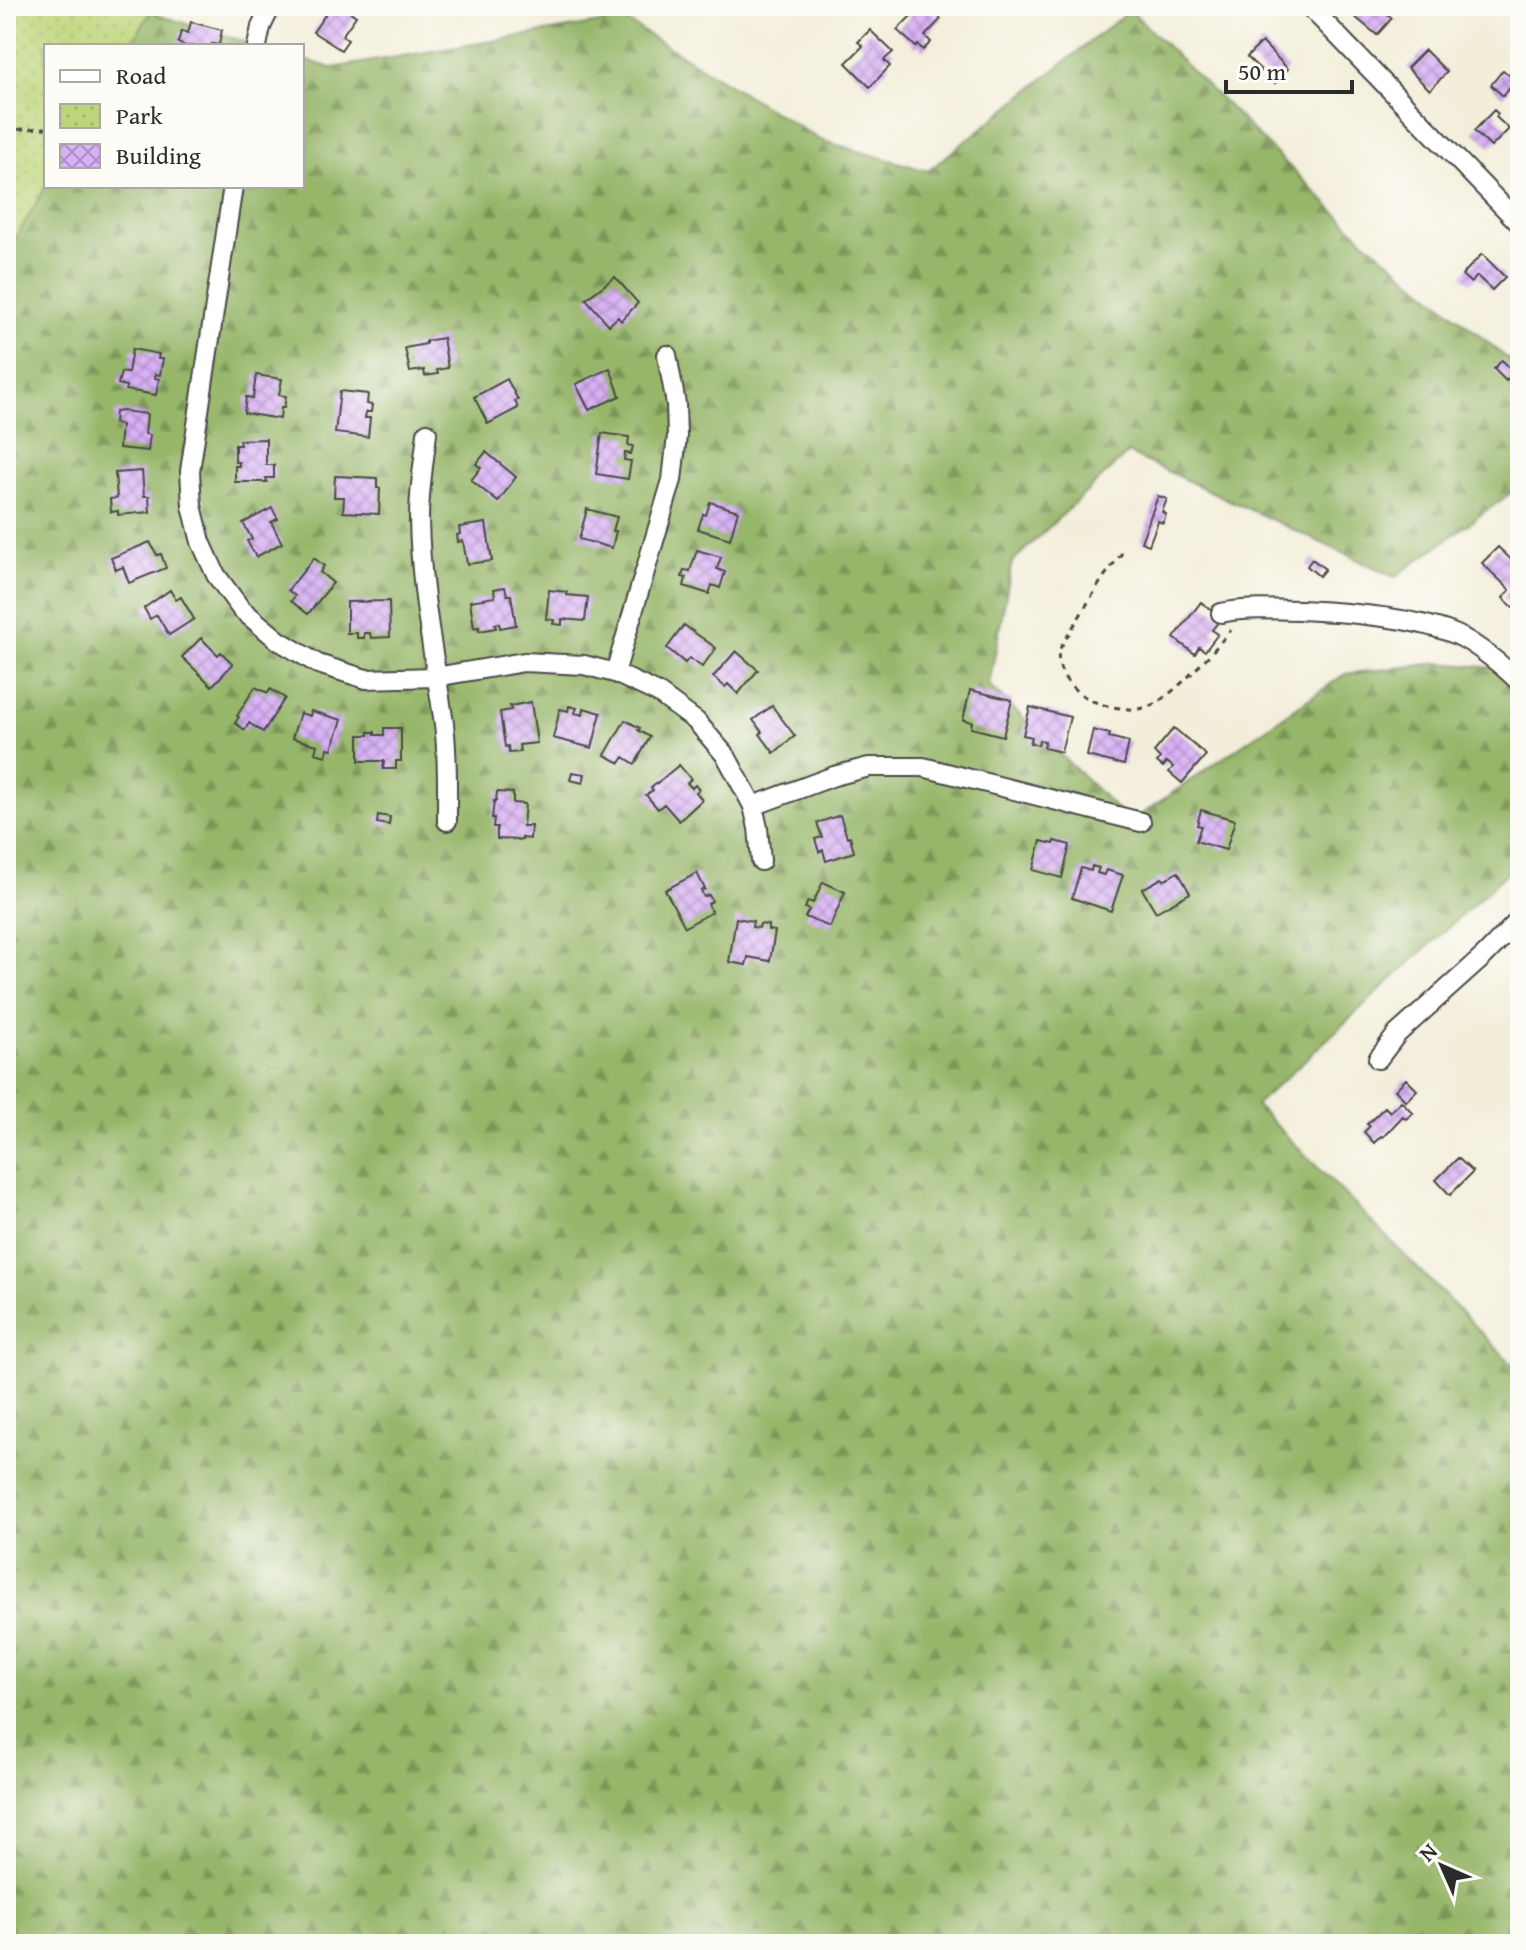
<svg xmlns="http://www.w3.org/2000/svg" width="1526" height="1950" viewBox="0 0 1526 1950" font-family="'Gentium Book Plus',serif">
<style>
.forest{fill:url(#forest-firs);stroke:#60704a;stroke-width:2}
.park{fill:url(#park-dots);stroke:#748052;stroke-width:2}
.building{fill:url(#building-cross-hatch)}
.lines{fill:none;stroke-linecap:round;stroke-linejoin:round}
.street-casing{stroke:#494845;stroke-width:22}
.path{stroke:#494845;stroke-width:3;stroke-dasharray:6 6;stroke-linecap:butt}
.street{stroke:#fff;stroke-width:18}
</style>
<defs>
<pattern id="forest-firs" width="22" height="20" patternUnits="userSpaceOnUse" patternTransform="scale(2)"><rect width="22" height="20" fill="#96b669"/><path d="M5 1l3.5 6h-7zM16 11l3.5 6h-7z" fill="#7b9457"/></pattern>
<pattern id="park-dots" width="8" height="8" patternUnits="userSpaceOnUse" patternTransform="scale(2)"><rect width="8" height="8" fill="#bdd579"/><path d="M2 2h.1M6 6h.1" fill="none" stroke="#a3b769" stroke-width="1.8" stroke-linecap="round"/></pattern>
<pattern id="building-cross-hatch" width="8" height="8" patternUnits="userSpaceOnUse" patternTransform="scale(2)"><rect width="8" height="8" fill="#d8b0f5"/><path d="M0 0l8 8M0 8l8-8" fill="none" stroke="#af8fc7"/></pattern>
</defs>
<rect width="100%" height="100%" fill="#fdfcf7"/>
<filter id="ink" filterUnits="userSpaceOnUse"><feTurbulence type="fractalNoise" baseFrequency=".0125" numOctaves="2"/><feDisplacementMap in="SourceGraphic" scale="16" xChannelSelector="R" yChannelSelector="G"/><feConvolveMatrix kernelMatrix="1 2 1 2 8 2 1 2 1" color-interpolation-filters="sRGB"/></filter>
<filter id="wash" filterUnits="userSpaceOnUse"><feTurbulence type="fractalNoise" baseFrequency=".006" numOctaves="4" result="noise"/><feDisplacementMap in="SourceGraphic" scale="32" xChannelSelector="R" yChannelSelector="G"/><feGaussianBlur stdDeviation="1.8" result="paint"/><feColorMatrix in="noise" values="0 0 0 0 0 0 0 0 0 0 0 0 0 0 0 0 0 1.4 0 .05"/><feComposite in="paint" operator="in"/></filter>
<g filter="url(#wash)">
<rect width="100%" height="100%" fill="#f3eeda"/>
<path class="forest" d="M6,6H162L157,15L259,46H46V186H302V59L332,68L623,19L820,140L928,171L1130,10L1364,240L1520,369L1519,487L1395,577L1128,453L1012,562L989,685L1130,822L1345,674L1439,663L1520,670V861L1256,1105L1520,1372V1944H6Z"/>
<path class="park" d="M6,6H154L130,46H46V186L6,254Z"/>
<g id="blocks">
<path class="building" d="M326,6H342L356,16L342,36L348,40L341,50L313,32L325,15L321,12Z
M914,6H927L941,19L925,36L931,42L923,50L918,45L916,47L897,30L911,16L907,13Z
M1342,6H1378L1392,18L1377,35Z
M191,22L222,30L219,45L212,44V46H185L178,43L181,31L188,33Z
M870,30L893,52L884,60L890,66L870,87L846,63L863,46L858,42Z
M1262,42L1288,69L1275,83L1247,57Z
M1425,50L1447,72L1430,90L1407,68Z
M1503,70L1516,81L1503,96L1491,85Z
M1494,110L1498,114L1496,117L1509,129L1491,147L1474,131Z
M1482,254L1505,277L1492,290L1477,276L1471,283L1462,275Z
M615,277L638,303L621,321L618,317L609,325L586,299Z
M443,338L448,368L437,370L438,374L425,376L424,370L410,372L405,348L426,344V341Z
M132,349L159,354L158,359H163L160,375L155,374V378L159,379L156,395L126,390V386L118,384L121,372L128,373Z
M1502,360L1514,372L1506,381L1494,369Z
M610,368L620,396L589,410L576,384Z
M256,375L282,379L279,395L286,396L284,408H281L280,419L244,413L246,397L253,398Z
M507,379L518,400L515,401L518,408L488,424L474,397Z
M340,391L368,394L367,404L372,405L371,412H366L365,418H370L368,437L335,433Z
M123,411L147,414L145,434L150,435L148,451L119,448L121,425L114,423L115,412Z
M602,433L629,437L628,445L633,446L631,454L625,453L624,460L631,461L628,479L596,474Z
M266,439V465H274V478H266L267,482H235V466H239V462H235V445H240L239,440Z
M486,452L516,477L498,502L471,480L481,468L476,464Z
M142,471L144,496H149L150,512L118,515V511L111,512L110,499L117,498L115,473Z
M335,476L377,478V488H380L379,514L343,512L344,497H334Z
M1158,496L1167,499L1162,512L1166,514L1163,523L1158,521L1149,545L1141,542Z
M710,502L738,511L730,539L698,529L703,514L706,515Z
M272,508L278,519L271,522L282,543L256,557L247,541L252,539L243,523Z
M587,509L617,517L613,531H616L612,548L579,539Z
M486,523L492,561L467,564L463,541L458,542L457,535L460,534L459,527Z
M150,542L157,555L161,554L166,568L129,583L123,567L116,570L111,558Z
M1498,547L1520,568V603L1515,609L1503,598L1510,590L1482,563Z
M697,550L721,557L717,569L725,572L720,588L712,585L709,594L684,586L686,578L682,577L684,570L690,571Z
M314,558L324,566L320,572L333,583L308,614L291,601L295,596L288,590Z
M1312,559L1325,569L1319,576L1307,566Z
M505,587L507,595H511L516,625L500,628L499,623L495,624L496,628L479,631V627L474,628L470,601L495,597L494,589Z
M170,590L176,600L181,597L194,619L169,635L157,615L150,619L144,608Z
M549,590L567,592V595L588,597L585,621L562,619V625L553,624L554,620L546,619Z
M389,601L390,637L371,638L370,633H364V638H357V633H347V602Z
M1201,602L1222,617L1212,630L1218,634L1205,651L1199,647L1195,654L1174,638Z
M684,625L716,648L702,667L689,658L685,663L667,648Z
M201,638L218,655L221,652L233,664L212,686L182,657Z
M736,651L758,670L738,694L728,684L725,687L713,677Z
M255,687L268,693L270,689L285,698L263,732L249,723L245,730L235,723L239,717L237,716Z
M970,690L1012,700L1003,736L971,728L972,722L963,720Z
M531,702L537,743L519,745L520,752L509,753L508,746L505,747L500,712L511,710L510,706Z
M569,706L577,708L575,713L583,715L584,708L601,713L592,748L553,738L560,709L568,711Z
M772,706L795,736L774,753L760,734L762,732L753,720Z
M1030,707L1070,717L1061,752L1044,748L1045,741L1039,740L1038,745L1030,743L1032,737L1023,735Z
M311,711L342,720L332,749L328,748L326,756L315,753L317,745L292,738L300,713L310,716Z
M625,720L640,728L638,730L650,737L635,764L624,757L620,763L605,755Z
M384,728H401V761H396V769H383L384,761H359V735H369V732H375V735H384Z
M1174,728L1206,755L1182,783L1169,772L1173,767L1167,762L1163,767L1157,762L1160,758L1154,752Z
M1093,730L1110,734L1109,737L1129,742L1124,765L1087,756Z
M679,765L691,779L687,783L692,788L695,785L699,789L696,792L702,800L679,821L664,804L658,809L646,795L653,790L651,788Z
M572,772L585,774L583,783L570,780Z
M497,792L513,793V803L525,804L523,826H531L530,839L522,838V840L497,839V827H493L494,818H492L494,801H496Z
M1201,810L1235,820L1226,850L1196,841L1201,826L1197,825Z
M378,815L390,817L389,825L377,823Z
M840,815L847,837L850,836L854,852L826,861L823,850L819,852L815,839L822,837L817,823Z
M1041,841L1054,844L1055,841L1070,845L1062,878L1033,870Z
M1092,866L1099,868L1097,873L1104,875L1106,870L1123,875L1111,911L1072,898L1081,868L1091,871Z
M1178,872L1190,893L1156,912L1142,889L1162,878L1164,880Z
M697,873L705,889L701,891L704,897L709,895L712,901L708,904L712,912L685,927L665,890Z
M823,882L845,892L830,927L805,917L809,910L805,908L808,901L813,903Z
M736,918L753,921L752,927L759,928L760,924L768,925V930L775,931L770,961L748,957L746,965L729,962Z
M1406,1079L1417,1090L1406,1101L1395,1090Z
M1401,1101L1413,1113L1406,1119L1403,1116L1383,1137L1381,1136L1374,1143L1364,1132L1370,1126L1367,1124L1385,1107L1390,1112Z
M1458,1158L1473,1172L1450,1195L1436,1180Z"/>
</g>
</g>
<g filter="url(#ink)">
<use href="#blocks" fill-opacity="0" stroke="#494845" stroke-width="2"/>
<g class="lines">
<defs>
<path id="street" d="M1309,6L1520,224
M257,46L261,27L271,6
M233,186L190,471L192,506L201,542L216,575L241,609L278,640L318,664L366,679L435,677L524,662L584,665L615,673L658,693L696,721L726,756L753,806L758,828L761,861
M427,433C424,461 419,490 419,518C420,588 434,655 444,724C448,756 447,789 447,821
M1221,613C1248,607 1273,610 1300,610C1345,612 1415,617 1457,635C1475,643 1506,668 1520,683
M615,673L672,480L677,436L676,404L667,355
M753,806L834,776L869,767H923L1141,822
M1378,1059L1397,1034L1484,956L1520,919"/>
</defs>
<use href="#street" class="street-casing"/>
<path class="path" d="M6,130L46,128
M1122,553L1103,578L1059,650C1056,667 1065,682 1078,692C1088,700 1101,705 1112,707C1122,708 1133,711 1143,708C1169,703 1213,651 1231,630"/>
<use href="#street" class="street"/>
</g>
</g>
<rect width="1526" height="1950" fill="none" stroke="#fdfcf7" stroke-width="32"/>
<rect x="44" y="44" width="260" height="144" fill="#fdfcf7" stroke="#a9a8a5" stroke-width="2"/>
<rect x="60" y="70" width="40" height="12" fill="#ffffff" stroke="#a9a8a5" stroke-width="2"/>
<text x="116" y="84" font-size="24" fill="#2b2b2b">Road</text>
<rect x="60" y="104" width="40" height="24" fill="url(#park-dots)" stroke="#a9a8a5" stroke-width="2"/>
<text x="116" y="124" font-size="24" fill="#2b2b2b">Park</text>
<rect x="60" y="144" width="40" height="24" fill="url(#building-cross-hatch)" stroke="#a9a8a5" stroke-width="2"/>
<text x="116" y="164" font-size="24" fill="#2b2b2b">Building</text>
<g transform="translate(1442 1866) rotate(315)" stroke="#fdfcf7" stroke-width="6" paint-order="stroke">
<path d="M0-6L14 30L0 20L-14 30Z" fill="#2b2b2b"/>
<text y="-12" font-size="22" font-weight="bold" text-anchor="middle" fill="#2b2b2b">N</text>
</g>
<path d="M1226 80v12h126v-12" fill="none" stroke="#2b2b2b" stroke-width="4"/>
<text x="1238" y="80" font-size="24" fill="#2b2b2b" stroke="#fdfcf7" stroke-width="6" paint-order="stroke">50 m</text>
</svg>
